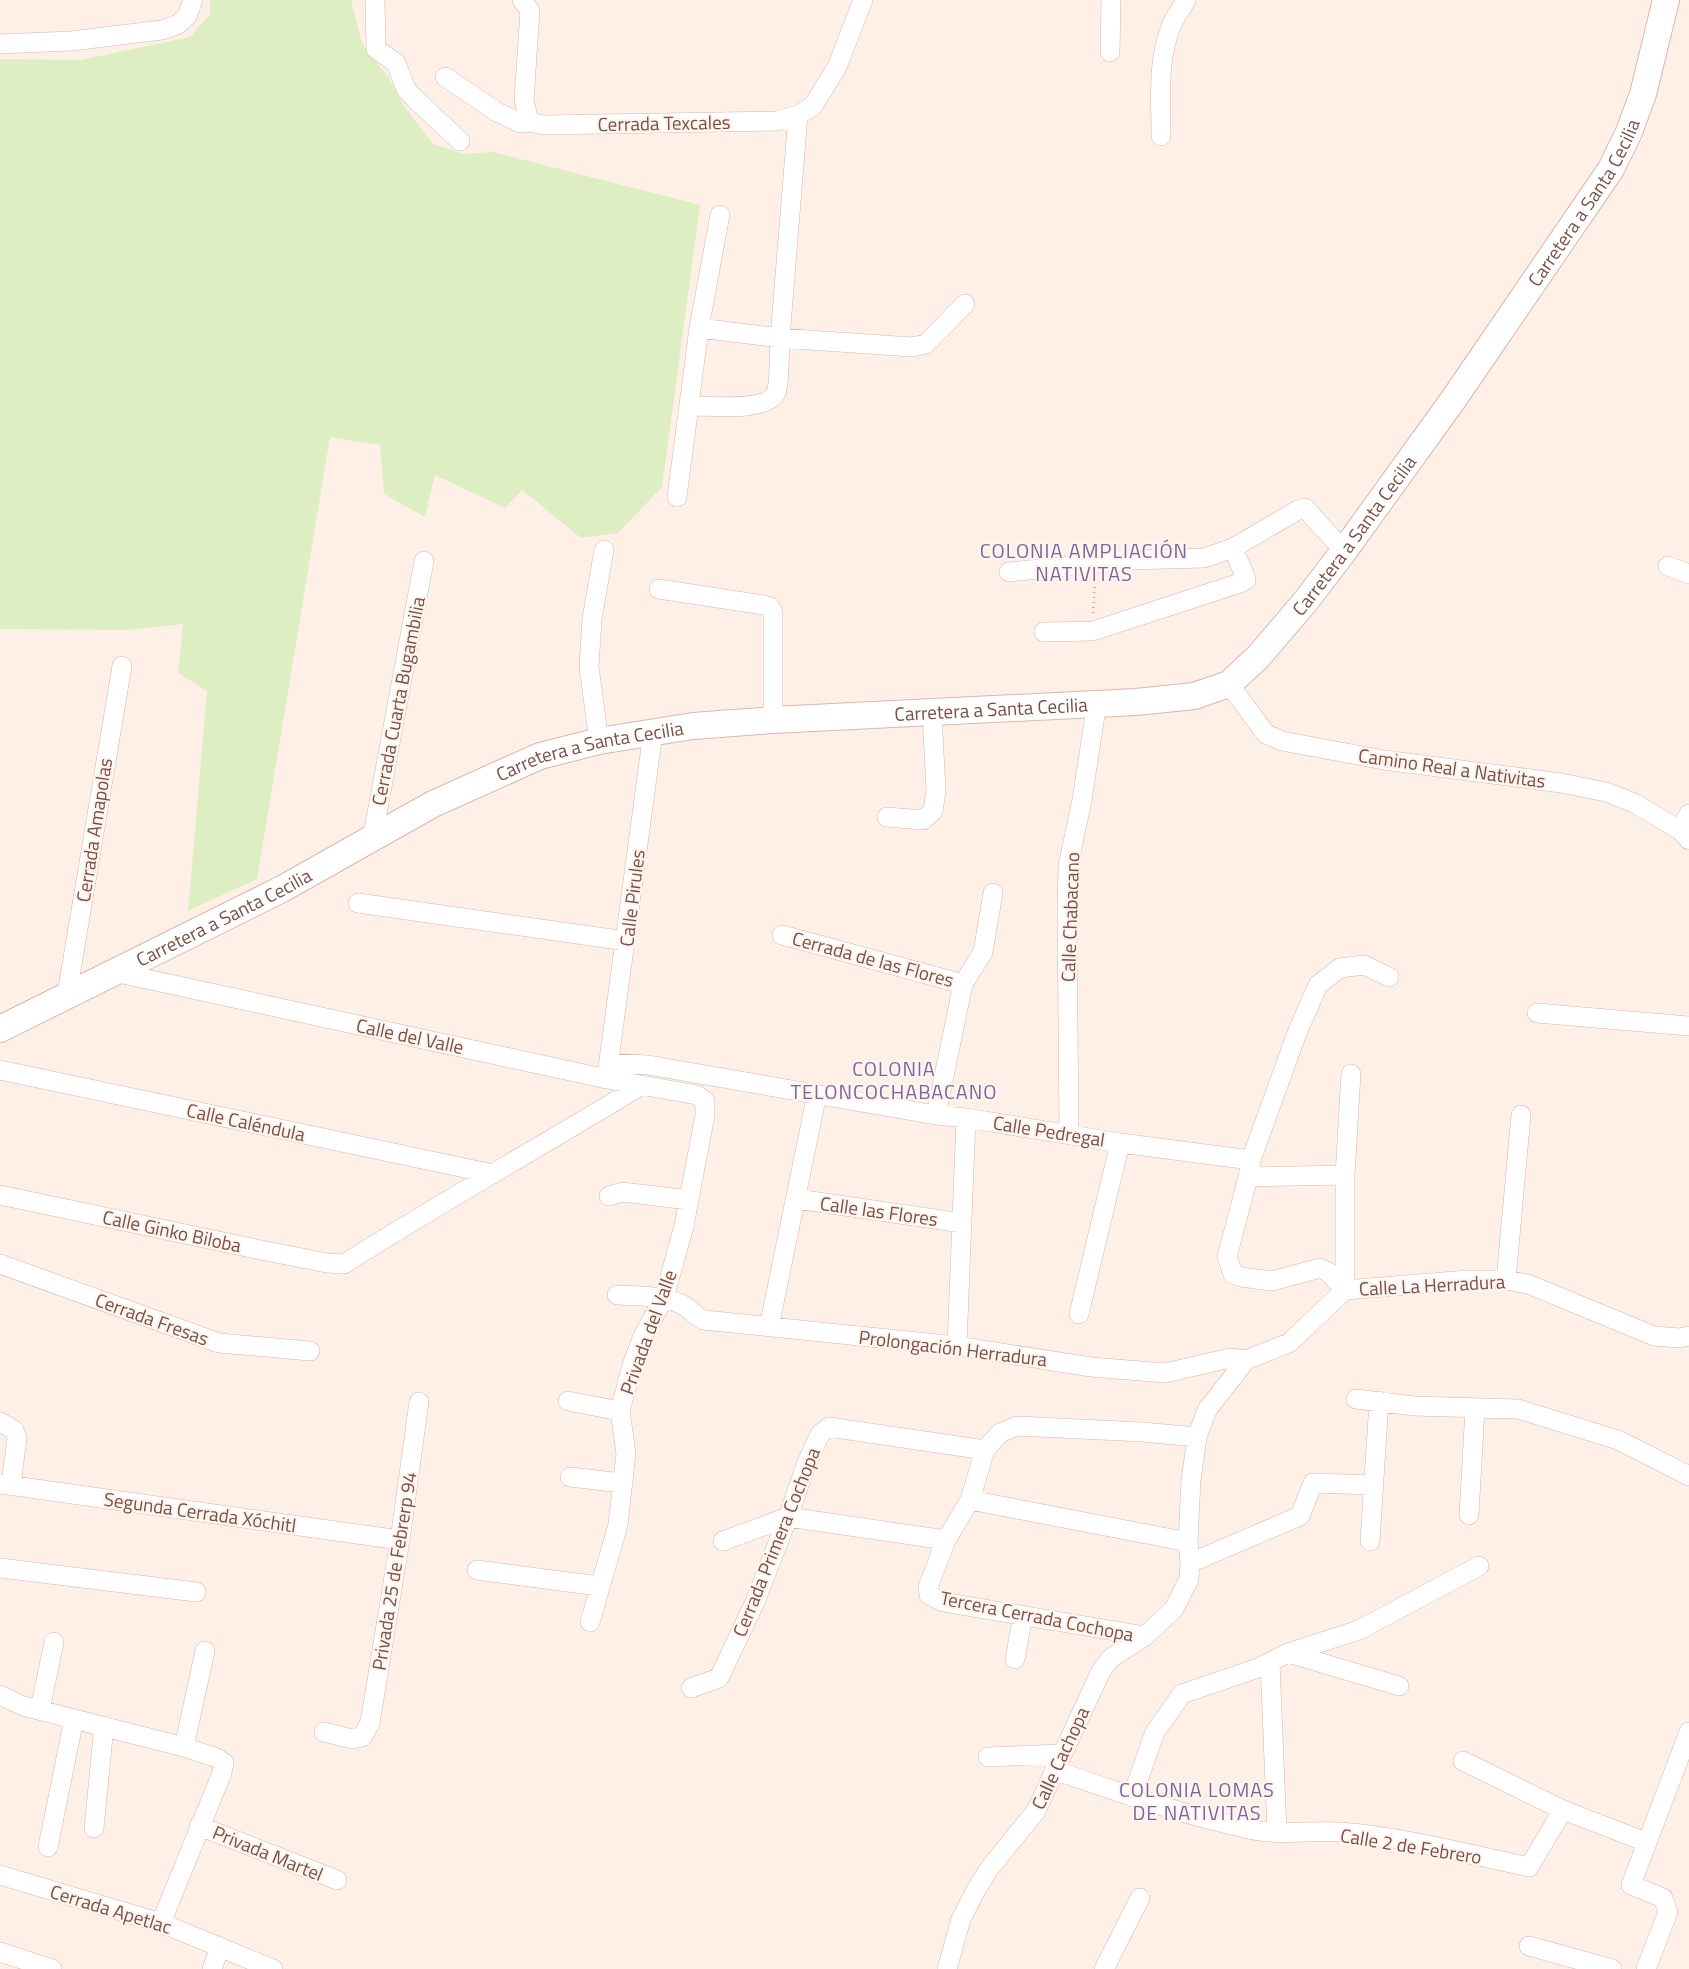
<svg xmlns="http://www.w3.org/2000/svg" width="1689" height="1969" viewBox="0 0 1689 1969" font-family="'Titillium Web',sans-serif">
<style>
.green{fill:#deeec3}
.lines{fill:none;stroke-linecap:round;stroke-linejoin:round}
.street-casing{stroke:#d4b6ae;stroke-width:20}
.secondary-casing{stroke:#dab7ad;stroke-width:28}
.path{stroke:#dca89e;stroke-width:3;stroke-dasharray:1 4;stroke-linecap:butt}
.street{stroke:#fff;stroke-width:19}
.secondary{stroke:#fff;stroke-width:26}
.labels{text-anchor:middle;stroke-width:4.5;stroke-linejoin:round;paint-order:stroke}
.street-label{font-size:19px;fill:#7b4f48;stroke:#fff5ef}
.neighbourhood-label{font-size:20px;letter-spacing:1px;fill:#7d639f;stroke:#fff5ef}
</style>
<rect width="100%" height="100%" fill="#fef0e7"/>
<path class="green" d="M210,0H351L362,43L389,78L402,103L433,144L465,154L493,152L700,205L662,487L618,533L581,538L522,490L505,508L435,475L425,517L384,494L380,445L330,437L257,879L188,911L207,691L178,673L183,624L127,630L0,629V59L80,60L190,37L210,14Z"/>
<g class="lines">
<defs>
<path id="street" d="M375,0L376,49L396,63L406,89L414,98L460,141
M522,0L530,11L524,100L529,122
M0,44L71,41L162,30L177,25L187,16L193,0
M1110,52L1111,0
M445,77L497,112L520,123L529,122L544,125L777,121L798,115L813,106L837,67L863,0
M1161,136C1161,98 1157,59 1172,24C1176,15 1182,8 1186,0
M699,328L780,338L798,115
M690,406C709,406 767,412 776,393C780,384 779,350 780,338L912,347L926,344L965,304
M677,497L699,328L720,215
M1668,566L1689,574
M1009,572L1128,560L1204,558L1233,548L1298,510L1305,508L1344,551
M659,589L764,605L770,607L773,613V720
M1044,632L1093,631L1240,583L1246,580L1245,576L1233,548
M1229,684L1266,734L1282,741L1384,760L1561,783L1606,792L1634,803L1680,830L1689,840
M599,741L589,667L592,619L604,550
M887,817L923,820L933,811L936,791L932,712
M1680,830L1689,814
M372,840L424,561
M358,903L626,941
M782,935L963,984
M114,972L607,1079L697,1095L705,1101V1115L684,1226L664,1298L643,1336L632,1365L620,1411L626,1453L618,1525L590,1622
M67,994L122,666
M1537,1013L1689,1026
M609,1063L648,1065L936,1115L966,1118L1120,1143L1251,1160L1248,1177L1227,1257L1233,1274L1241,1277L1272,1281L1320,1268L1328,1272L1345,1290
M0,1070L493,1174
M607,1075L653,732
M936,1115L963,984L983,952L993,893
M1069,1134L1067,909L1068,866L1082,800L1097,702
M1251,1160L1297,1033L1318,985L1340,968L1364,965L1389,977
M1248,1177L1345,1175
M0,1195L256,1249L327,1263L344,1264C442,1202 543,1145 642,1085
M609,1196L622,1192L689,1200
M797,1199L962,1223
M0,1264L219,1343L310,1351
M1506,1280L1521,1115
M1345,1290V1175L1351,1074
M617,1295C637,1296 663,1295 681,1304C690,1308 695,1317 704,1320L957,1346L1091,1367L1165,1373L1230,1358L1246,1360
M1079,1314L1120,1143
M769,1327L817,1094
M957,1346L966,1118
M1356,1399L1414,1406L1518,1409L1618,1440L1689,1476
M568,1401L620,1411
M0,1422L14,1430L17,1438L11,1485
M985,1450L970,1500L946,1540L928,1587L929,1595L943,1602L1145,1636
M570,1477L622,1483
M0,1484L400,1540
M970,1500L1188,1542
M1469,1515L1475,1409
M723,1541L788,1517L946,1540
M1370,1541L1379,1401
M1190,1563L1300,1516L1313,1483L1374,1485
M0,1568L196,1592
M477,1570L599,1586
M1288,1653L1399,1686
M1015,1659L1023,1615
M1270,1662L1277,1832
M691,1688L719,1678L755,1602L788,1517L806,1465L820,1434L829,1427L985,1450L1000,1433L1017,1426L1142,1432L1197,1437
M0,1695L23,1706L184,1747L217,1758L224,1763L222,1773L161,1923
M40,1710L54,1642
M324,1732L352,1739L362,1737L370,1723L400,1540L419,1402
M184,1747L205,1651
M988,1757L1061,1754
M1463,1761L1563,1810L1646,1842
M1054,1770C1118,1792 1183,1815 1249,1829C1278,1836 1310,1830 1340,1832C1404,1837 1467,1854 1529,1867L1563,1810
M1132,1797L1155,1732L1182,1694L1258,1668L1288,1653L1359,1630L1479,1566
M199,1826L337,1880
M94,1828L104,1726
M48,1847L74,1719
M0,1875L161,1923L273,1969
M1529,1946L1612,1969
M0,1952L52,1969
M212,1969L220,1947
M947,1969L961,1919L976,1890L989,1869L1036,1811L1101,1671L1111,1658L1145,1636L1174,1609L1189,1579L1190,1563L1188,1542L1191,1480L1197,1437L1207,1410L1246,1360L1289,1343L1345,1290L1468,1280H1506L1528,1284L1654,1336L1679,1338L1689,1336
M1104,1969L1140,1898
M1646,1969L1668,1912L1663,1898L1631,1885L1689,1732"/>
<g id="secondary">
<path id="s1" d="M0,1029L282,889L433,804L540,756L599,741L693,726L773,720L1136,702L1194,696L1229,684L1258,657L1305,602L1344,551L1453,400L1611,169L1629,132L1643,94L1666,0"/>
</g>
</defs>
<use href="#street" class="street-casing"/>
<use href="#secondary" class="secondary-casing"/>
<path class="path" d="M1093,613L1095,582"/>
<use href="#street" class="street"/>
<use href="#secondary" class="secondary"/>
</g>
<g class="labels">
<g class="street-label">
<text transform="translate(664 123) rotate(-1)" y="7">Cerrada Texcales</text>
<text dy="7" stroke="none"><textPath href="#s1" startOffset="1900">Carretera a Santa Cecilia</textPath></text>
<text dy="7" stroke="none"><textPath href="#s1" startOffset="1495">Carretera a Santa Cecilia</textPath></text>
<text transform="translate(398 701) rotate(-79)" y="7">Cerrada Cuarta Bugambilia</text>
<text dy="7" stroke="none"><textPath href="#s1" startOffset="1060">Carretera a Santa Cecilia</textPath></text>
<text dy="7" stroke="none"><textPath href="#s1" startOffset="655">Carretera a Santa Cecilia</textPath></text>
<text transform="translate(1452 768) rotate(8)" y="7">Camino Real a Nativitas</text>
<text transform="translate(94 830) rotate(-81)" y="7">Cerrada Amapolas</text>
<text transform="translate(632 898) rotate(-83)" y="7">Calle Pirules</text>
<text dy="7" stroke="none"><textPath href="#s1" startOffset="250">Carretera a Santa Cecilia</textPath></text>
<text transform="translate(1070 917) rotate(-88)" y="7">Calle Chabacano</text>
<text transform="translate(873 959) rotate(15)" y="7">Cerrada de las Flores</text>
<text transform="translate(410 1036) rotate(12)" y="7">Calle del Valle</text>
<text transform="translate(246 1122) rotate(12)" y="7">Calle Caléndula</text>
<text transform="translate(1049 1131) rotate(9)" y="7">Calle Pedregal</text>
<text transform="translate(879 1211) rotate(8)" y="7">Calle las Flores</text>
<text transform="translate(172 1231) rotate(12)" y="7">Calle Ginko Biloba</text>
<text transform="translate(1432 1285) rotate(-3)" y="7">Calle La Herradura</text>
<text transform="translate(152 1319) rotate(20)" y="7">Cerrada Fresas</text>
<text transform="translate(648 1332) rotate(-70)" y="7">Privada del Valle</text>
<text transform="translate(953 1348) rotate(7)" y="7">Prolongación Herradura</text>
<text transform="translate(200 1512) rotate(8)" y="7">Segunda Cerrada Xóchitl</text>
<text transform="translate(776 1542) rotate(-68)" y="7">Cerrada Primera Cochopa</text>
<text transform="translate(394 1571) rotate(-81)" y="7">Privada 25 de Febrerp 94</text>
<text transform="translate(1037 1616) rotate(11)" y="7">Tercera Cerrada Cochopa</text>
<text transform="translate(1060 1758) rotate(-65)" y="7">Calle Cachopa</text>
<text transform="translate(1411 1846) rotate(9)" y="7">Calle 2 de Febrero</text>
<text transform="translate(268 1853) rotate(22)" y="7">Privada Martel</text>
<text transform="translate(111 1909) rotate(17)" y="7">Cerrada Apetlac</text>
</g>
<g class="neighbourhood-label">
<text x="1084" y="558">COLONIA AMPLIACIÓN<tspan x="1084" dy="23">NATIVITAS</tspan></text>
<text x="894" y="1076">COLONIA<tspan x="894" dy="23">TELONCOCHABACANO</tspan></text>
<text x="1197" y="1797">COLONIA LOMAS<tspan x="1197" dy="23">DE NATIVITAS</tspan></text>
</g>
</g>
</svg>
